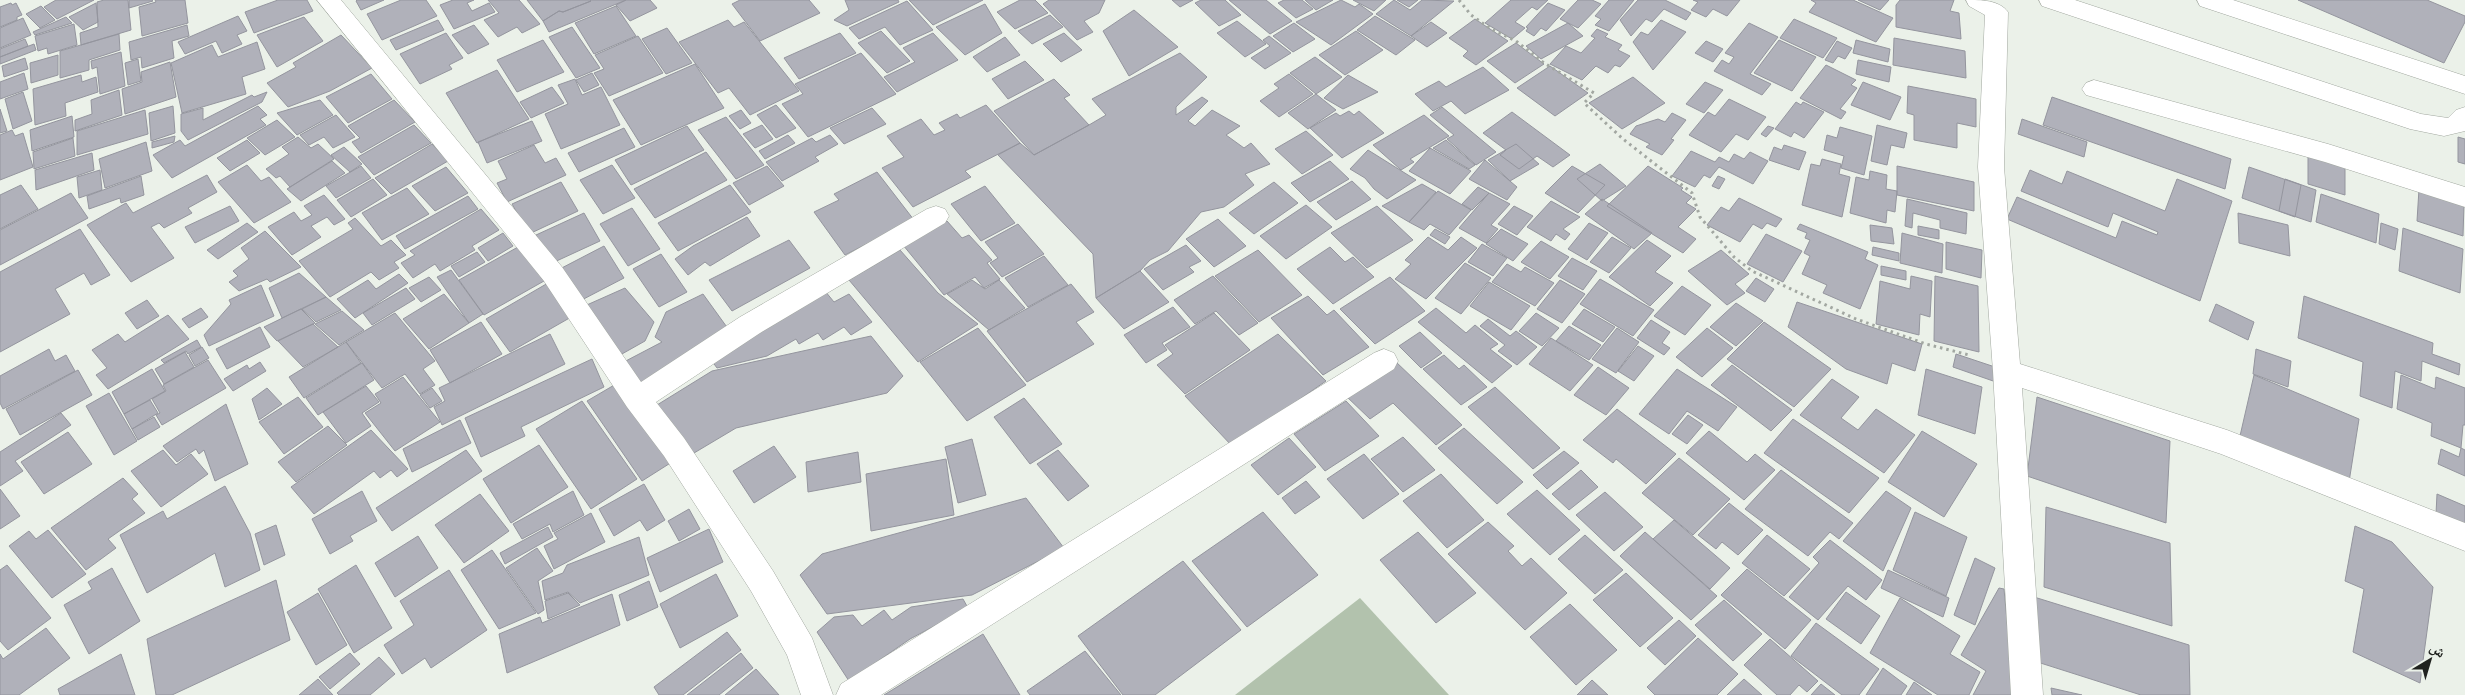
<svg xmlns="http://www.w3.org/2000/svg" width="2465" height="695" viewBox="0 0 2465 695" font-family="Lora,'Noto Naskh Arabic',serif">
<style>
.green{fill:#b2c2ad}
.building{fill:#b0b1ba;stroke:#94959e}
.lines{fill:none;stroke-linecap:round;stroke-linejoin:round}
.minor-casing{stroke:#a2a8a0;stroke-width:1}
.path{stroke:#a2a7a1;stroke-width:3;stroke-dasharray:2.5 4;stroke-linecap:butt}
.minor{fill:#fff;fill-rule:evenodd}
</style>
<rect width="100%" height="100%" fill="#ebf1e9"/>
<path class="green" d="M1360,598L1449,695H1235Z"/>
<path class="building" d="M56,0H94L57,19L44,7Z
M104,0H128L131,30L81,45L80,33L98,27L97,2Z
M129,0H152L153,1L129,8Z
M155,0H185L188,23L142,36L139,7L156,2Z
M278,0H307L313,11L254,33L245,12Z
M384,0L361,10L356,1L357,0Z
M401,0H426L437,16L382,40L367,14Z
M453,0H474L467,3L472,11L489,3L495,12L454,29L440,5Z
M488,0H519L540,24L522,33L517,27L498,37L484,20L499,13Z
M527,0H590L591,1L563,12L559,11L543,21Z
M590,0H626L549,32L543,21L559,11L563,12L591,1Z
M626,0H650L657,8L630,21L616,5Z
M740,0H809L820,13L760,41L732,4Z
M845,0H898L899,2L847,26L834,20L849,10Z
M909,0H983L933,25Z
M1020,0H1035L1048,13L1015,29L997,12Z
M1049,0H1105L1099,13L1084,21L1093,32L1077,40L1043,4Z
M1172,0H1193L1180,7Z
M1201,0H1225L1241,15L1219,26L1195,3Z
M1229,0H1266L1292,21L1270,34Z
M1284,0H1302L1313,9L1296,18L1278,3Z
M1305,0H1333L1316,10Z
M1341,0L1355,7L1359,4L1373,14L1331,45L1296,22Z
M1353,0H1386L1374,11Z
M1394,0L1410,10L1422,0L1454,1L1411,36L1376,14Z
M1397,0H1418L1409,7Z
M1511,0H1548L1537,10L1532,7L1515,22L1525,28L1512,39L1485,23Z
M1578,0H1592L1601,4L1578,28L1560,19Z
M1609,0H1634L1609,31L1595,25L1601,19L1595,16Z
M1638,0H1665L1691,13L1686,20L1664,9L1652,22L1646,19L1631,36L1620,20Z
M1693,0H1740L1727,16L1713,9L1706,17L1691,10L1698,2Z
M1811,0H1853L1893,18L1876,42L1809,12L1816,3Z
M1858,0H1889L1880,10Z
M1900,0H1954L1950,11L1959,13L1961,39L1896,27V5Z
M2298,0H2427L2465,16V22L2444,63Z
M907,1L933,30L900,45L885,27L859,39L849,28Z
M11,3L12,5L16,3L22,15L17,17V20L0,27V7Z
M96,3L98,22L83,30L69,17Z
M1548,3L1565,10L1546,31L1541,28L1534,36L1526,31L1528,28L1526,27Z
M985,4L1002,33L965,55L936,27Z
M41,6L55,20L40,28L26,14Z
M616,6L636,36L594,54L575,23Z
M1134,10L1178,47L1129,76L1103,31Z
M1050,15L1063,27L1032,44L1018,31Z
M238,16L247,31L237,35L242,44L222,53L216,41L185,54L178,42Z
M1375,16L1415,40L1396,55L1357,30Z
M66,17L72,23L35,35L33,32Z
M304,17L323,41L277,67L257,35Z
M23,18L31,35L0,48V28Z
M1475,19L1508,41L1476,65L1463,56L1468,51L1449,38Z
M1794,19L1837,38L1823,58L1780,38Z
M438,20L444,30L396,50L390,40Z
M728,20L734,27L744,22L799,91L750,115L729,88L718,93L679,42Z
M1661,20L1686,32L1653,70L1633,42L1641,32L1648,35Z
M1237,21L1266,44L1245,57L1217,33Z
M1431,22L1447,33L1427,47L1411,36Z
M1294,23L1315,39L1293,52L1273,36Z
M1568,23L1583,36L1541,59L1526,46Z
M1749,23L1778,37L1750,74L1771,84L1762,95L1714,71L1722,60L1729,64L1734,57L1725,53Z
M74,24L77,45L48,54L47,48L38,51L35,36Z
M187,25L189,36L172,41L174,58L142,68L141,57L131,60L129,42Z
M474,25L489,44L468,54L452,35Z
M572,27L600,68L576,78L549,37Z
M667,28L692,63L666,74L642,39Z
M1597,29L1608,34L1605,37L1622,45L1618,50L1630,56L1620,67L1615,65L1608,73L1596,66L1582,80L1550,64L1566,46L1581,53L1595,38L1591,36Z
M881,31L910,61L887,73L858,43Z
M1356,31L1383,50L1345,75L1319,55Z
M446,33L463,58L449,65L452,69L420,84L400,54Z
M840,33L856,53L799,79L784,58Z
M933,33L958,60L897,92L884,77L915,62L903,48Z
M1064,33L1082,50L1061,62L1043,44Z
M119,34L120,50L89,60V70L60,78V51Z
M341,35L372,68L330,91L288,107L267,83L296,67L293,63Z
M638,36L663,73L609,96L594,73L604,69L595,55Z
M1269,36L1291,53L1265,69L1251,58L1270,46L1263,40Z
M1005,37L1020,55L987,72L973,57Z
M1894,38L1965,51L1966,78L1893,65Z
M25,39L28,46L0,57V49Z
M543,40L564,72L517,92L497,60Z
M1779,40L1816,57L1792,91L1754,73Z
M1856,40L1890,49L1888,62L1853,53Z
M1706,41L1723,49L1713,62L1695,53Z
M1837,41L1852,48L1845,59L1838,56L1833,63L1825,60Z
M257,42L265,69L242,77L246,94L182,113L171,63L212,45L218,57Z
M1516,43L1544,64L1515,83L1487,61Z
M34,44L36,50L0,64V57Z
M121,52L125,86L100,94L97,67L92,69L91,61Z
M861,53L896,94L808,137L782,104L803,94L795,84Z
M1180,53L1207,77L1176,107V115L1202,97L1208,101L1188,121L1195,126L1212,110L1240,126L1226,135L1244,148L1251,143L1270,164L1245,174L1254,185L1224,207L1201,212L1168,251L1150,260L1140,271L1096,298L1093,254L998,155L1020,143L1034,155L1089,125L1106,115L1092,99Z
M58,55V75L31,83L30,63Z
M1315,57L1342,77L1316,94L1290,73Z
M25,58L28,69L4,77L2,66Z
M138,59L141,81L128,85L125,63Z
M1858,60L1891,67L1889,82L1856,74Z
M1025,61L1044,80L1008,99L992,79Z
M170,62L176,97L125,114L122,89L142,82L141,72Z
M695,64L724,108L641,145L613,100Z
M1826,65L1856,80L1851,85L1857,88L1840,109L1846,112L1841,119L1800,98Z
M1550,66L1588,93L1555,116L1517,88Z
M1483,67L1509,90L1465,114L1451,101L1433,111L1415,94L1439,81L1446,87Z
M497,70L529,119L477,143L446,93Z
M24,73L28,89L0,99V82Z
M592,73L599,85L584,92L576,80Z
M371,74L392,99L348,123L326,97Z
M1289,74L1313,94L1279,117L1260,101L1279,88L1274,84Z
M81,75L82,82L96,77L98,92L65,103L66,116L35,125L33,89Z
M1348,75L1378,92L1343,109L1324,98Z
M1633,77L1665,103L1622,129L1589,103Z
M575,79L582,95L601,87L620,125L561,149L545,114L568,104L558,85Z
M1054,79L1070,95L1064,98L1089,125L1034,155L994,111Z
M1705,82L1723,90L1704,113L1686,104Z
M1863,82L1901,97L1890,120L1851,105Z
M1908,86L1976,99V127L1957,123V148L1914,140V115L1907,113Z
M552,87L564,103L531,118L520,102Z
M119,90L122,115L75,131V120L92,114L91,100Z
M23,92L32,121L13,129L5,99Z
M267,92L262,102L188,140L181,131V114L203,108V120L252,95L254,97Z
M1316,94L1336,110L1308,129L1288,113Z
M2052,97L2231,159L2225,189L2043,125Z
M1729,99L1766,117L1748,140L1736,134L1721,152L1689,135L1708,112L1715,116Z
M320,100L333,115L297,135L277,113Z
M394,100L415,122L361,153L352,142L360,138L348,126Z
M1796,102L1801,105L1803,102L1824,112L1804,138L1794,132L1791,137L1775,129Z
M776,105L796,128L776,138L757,115Z
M986,105L1020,143L965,171L971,177L913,207L882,168L904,157L887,136L921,119L934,135L945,130L939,123L957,114L960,118Z
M173,106L175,133L151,141L149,113Z
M258,106L267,115L260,119L266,125L172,178L153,155L180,140L185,146Z
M1442,107L1496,152L1476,165L1447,139L1454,135L1430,115Z
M872,108L886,124L844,144L830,128Z
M0,109L7,131L0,133Z
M145,110L148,134L77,155V131Z
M741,110L751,123L740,129L729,116Z
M1349,111L1354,115L1359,111L1384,133L1342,158L1310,128L1336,113L1340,116Z
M1512,112L1570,155L1553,167L1537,156L1519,169L1500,155L1506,150L1483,133Z
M1672,113L1686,120L1671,139L1674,140L1662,155L1646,147L1650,144L1630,134L1636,126L1658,119L1665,122Z
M336,115L355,137L333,148L324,137L309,145L300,135Z
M1424,115L1449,136L1410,159L1414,162L1401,170L1373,145Z
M72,116L74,137L32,151L30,130Z
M726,117L764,165L736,179L698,130Z
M2022,119L2087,142L2084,157L2018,134Z
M277,120L295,137L265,155L247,138Z
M532,121L542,141L487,163L478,142Z
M414,125L431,143L374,175L358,157Z
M762,125L773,139L755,148L743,134Z
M1877,125L1907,133L1904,148L1891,145L1887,165L1871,161Z
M687,126L704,150L631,185L615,160Z
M1768,126L1774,128L1766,137L1761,134Z
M1840,127L1872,136L1864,175L1841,168L1844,156L1824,150L1827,135L1837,138Z
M624,128L635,147L579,172L568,153Z
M12,130L15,136L23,133L33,167L0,180V135Z
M1306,131L1333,155L1302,174L1275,149Z
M788,135L795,143L765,159L759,151Z
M830,135L838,144L815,157L819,161L782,181L766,162L812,138L816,142Z
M175,136L174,142L152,148V142Z
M298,137L311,148L318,144L334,159L290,187L280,176L276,178L266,169L289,154L282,147Z
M2458,137L2465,139V164L2458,162Z
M73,138L75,156L34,169L33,152Z
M247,140L260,153L230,171L217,158Z
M1446,140L1475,165L1469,169L1433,148Z
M146,142L152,171L105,188L99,159Z
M432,144L448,161L391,194L375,178Z
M1516,144L1539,164L1510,181L1488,160Z
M534,145L545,163L556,158L566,175L507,202L497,183L507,179L498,161Z
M1784,145L1806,152L1799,170L1769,160L1774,147L1782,150Z
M344,147L362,164L350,172L331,155Z
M1430,148L1471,171L1450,194L1409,171Z
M1368,150L1416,180L1387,199L1374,189L1365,178L1350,169Z
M1691,151L1715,162L1719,157L1729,162L1734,154L1744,159L1750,152L1768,161L1753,184L1719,167L1710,178L1704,175L1695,187L1672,176Z
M706,152L727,180L655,218L634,189Z
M92,153L94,170L36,190L35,170Z
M2308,154L2345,165V195L2308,184Z
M1822,159L1841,164L1839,174L1850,177L1842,217L1802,205L1811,164L1820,166Z
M1485,160L1517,187L1507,200L1469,179Z
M332,161L345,173L301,201L287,189Z
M1330,161L1349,179L1310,202L1291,183Z
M1600,164L1626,186L1602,201L1577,179Z
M247,165L261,181L269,177L291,202L254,223L218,182Z
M612,165L635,198L603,214L580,180Z
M361,166L371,178L336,198L326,186Z
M767,166L784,186L749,205L733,183Z
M1572,166L1605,185L1578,213L1545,193Z
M1648,166L1683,188L1681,190L1692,197L1686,203L1696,209L1678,227L1696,239L1683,253L1607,206Z
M1897,166L1974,182V211L1897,195Z
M446,167L468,193L435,211L412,186Z
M2249,167L2301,185L2295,217L2242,198Z
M100,170L102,190L79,198L77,177Z
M2030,170L2062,184L2067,171L2165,211L2177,179L2232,201L2200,301L2007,219L2017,197L2116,238L2122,221L2157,235L2158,232L2113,213L2108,227L2021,191Z
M1870,171L1887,175L1886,189L1897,191L1895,212L1887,210L1886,223L1850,213L1856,177L1869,180Z
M877,172L914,220L845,255L814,212L839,200L834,194Z
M207,175L217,192L188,208L192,213L164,228L159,223L151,227L174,258L131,282L87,225L126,203L133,213Z
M141,176L144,195L121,203L120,198L89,209L87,196Z
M1718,176L1725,179L1719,189L1712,186Z
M373,179L387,195L351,217L337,200Z
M2285,179L2316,190L2311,222L2279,211Z
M1352,181L1371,199L1336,220L1317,202Z
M561,182L578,211L529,234L512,204Z
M1274,182L1298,203L1254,234L1229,213Z
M1422,184L1436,192L1409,222L1382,206Z
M21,185L38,209L0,229V195Z
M730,185L751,212L678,251L658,223Z
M985,186L1015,223L981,241L951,204Z
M1478,187L1489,193L1472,210L1462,204Z
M407,188L429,214L382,240L362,213Z
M2419,189L2464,204L2463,236L2417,221Z
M1438,191L1471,210L1449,235L1430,224L1424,230L1409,222Z
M71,193L88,218L0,265V230Z
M1489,193L1510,204L1491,225L1498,229L1486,243L1459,228Z
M2321,194L2379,214L2376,243L2316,222Z
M324,195L345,219L334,225L327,217L311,226L321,237L292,255L268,227L294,212L301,221L312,215L304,206Z
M468,196L478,209L405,249L396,236Z
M1739,198L1782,219L1776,227L1767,223L1762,229L1753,224L1740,242L1707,225L1721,207L1729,211Z
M1602,199L1652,233L1634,249L1585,214Z
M1907,199L1967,213L1966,234L1940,228V220L1913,213L1912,228L1905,226Z
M1551,201L1580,217L1563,229L1570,234L1565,240L1556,234L1551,241L1527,227Z
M1306,205L1332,227L1286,259L1260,236Z
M230,206L239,221L195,243L185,227Z
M1377,206L1413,240L1367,268L1331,233Z
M1514,206L1533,216L1517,235L1498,224Z
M632,208L660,249L628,266L600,224Z
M481,209L499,230L472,246L475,250L440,271L435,264L413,278L401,263L415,255L410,251Z
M584,213L600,241L550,264L536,235Z
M2238,213L2288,225L2290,256L2239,243Z
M747,217L760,236L710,266L705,262L688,275L675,259L693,246Z
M355,218L381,246L391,240L406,255L394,262L399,268L379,280L371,272L330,297L299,261L353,229L348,223Z
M1218,219L1246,246L1214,267L1186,239Z
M947,221L962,238L969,235L992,260L987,263L1000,279L984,288L975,277L944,295L903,245Z
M247,223L258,232L218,259L207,250Z
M1589,223L1608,233L1587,260L1568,249Z
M2381,223L2398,229L2395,250L2379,244Z
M1018,224L1044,254L1002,277L990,263L998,258L985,242Z
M1800,224L1868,252L1865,259L1878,265L1860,309L1823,293L1827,285L1802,274L1810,256L1804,253L1810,240L1805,238L1807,233L1797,229Z
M1870,225L1892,228L1894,244L1871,241Z
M1918,226L1939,230V239L1918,235Z
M2403,228L2463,249L2460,293L2399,271Z
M80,229L110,275L91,285L84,273L55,289L70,314L0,352V272Z
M1435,229L1450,237L1445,244L1430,235Z
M1501,229L1528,244L1513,261L1486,244Z
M265,231L301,267L270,282L267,279L239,291L229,282L238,276L233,271L249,259L241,248Z
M503,233L513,246L488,261L478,248Z
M1902,233L1943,244L1942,273L1900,263Z
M1766,234L1802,251L1783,282L1747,264Z
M1428,237L1448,250L1461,237L1477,248L1426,299L1395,279L1411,264L1405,260Z
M1612,237L1631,248L1609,273L1590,262Z
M789,240L810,268L732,311L709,280Z
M1647,240L1671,256L1655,272L1673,283L1650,306L1609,277Z
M1541,241L1569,257L1550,279L1521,262Z
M1946,242L1982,250L1981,278L1946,269Z
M1482,244L1507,258L1493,276L1468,262Z
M1186,245L1201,261L1189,267L1194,272L1163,290L1144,269Z
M604,246L624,278L574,304L554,272Z
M518,247L544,281L484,315L459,280Z
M1330,247L1345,262L1353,257L1374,277L1333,304L1297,269Z
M1873,247L1899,253V261L1872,255Z
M900,250L938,293L978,324L918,362L849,280Z
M1258,250L1302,295L1259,322L1215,276Z
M1721,250L1749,274L1735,284L1745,293L1727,305L1688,271Z
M477,252L485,262L459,277L451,266Z
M661,254L687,292L659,307L633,269Z
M1044,256L1068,285L1028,307L1005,278Z
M1572,258L1597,271L1583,290L1558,276Z
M1465,263L1491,278L1461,314L1435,298Z
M1507,264L1521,272L1525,267L1554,283L1535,306L1492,282Z
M1881,266L1906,271V280L1881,275Z
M451,270L483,314L469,323L437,277Z
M1140,271L1169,302L1124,329L1096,298Z
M299,273L326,297L282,318L269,288Z
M399,274L408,283L355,318L337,299L368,280L376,289Z
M1213,276L1258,323L1239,335L1216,311L1195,324L1174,300Z
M1911,276L1932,281L1930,317L1920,314L1919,335L1876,324L1880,281L1910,289Z
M1935,276L1978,286L1979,352L1934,341Z
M429,277L441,290L421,302L409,288Z
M1390,277L1425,311L1375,344L1340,309Z
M1756,278L1774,289L1765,302L1746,291Z
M1600,279L1654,310L1633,336L1580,304Z
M972,280L985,289L999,280L1025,308L989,330L947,294Z
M1560,280L1585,294L1562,323L1537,309Z
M1489,282L1530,306L1511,330L1470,306Z
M548,283L573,316L510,352L486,319Z
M1071,284L1094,312L1076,322L1094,344L1027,382L987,331Z
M261,285L274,316L209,346L204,335L231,304L229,300Z
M1682,286L1711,305L1685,335L1654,316Z
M406,288L415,299L372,325L363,313Z
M625,288L654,322L645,341L613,359L580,308Z
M825,291L834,302L849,294L872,322L851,335L844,327L823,340L818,333L799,344L796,339L767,356L717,368L709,357Z
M444,294L469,323L429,349L403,319Z
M703,294L729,330L642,389L620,364L662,342L655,337L666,312Z
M1308,296L1327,315L1334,310L1369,347L1323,375L1271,318Z
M2304,296L2433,343L2432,354L2460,364L2459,375L2422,361L2421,381L2395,371L2392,408L2360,396L2363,362L2298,338Z
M326,297L341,310L316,322L302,309Z
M147,300L159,316L137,329L125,313Z
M1797,302L1922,344L1915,371L1892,363L1887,384L1846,369L1788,327Z
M1736,303L1763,321L1736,346L1710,327Z
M2216,304L2254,322L2248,340L2209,321Z
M1173,307L1190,327L1162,343L1167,350L1146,363L1124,335Z
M201,308L208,317L189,328L182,319Z
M1436,308L1466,333L1475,325L1498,344L1490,349L1512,366L1492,383L1418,322Z
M301,309L315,323L277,341L264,327Z
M1584,309L1615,327L1603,342L1572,324Z
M342,311L364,330L339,345L315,324Z
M395,313L435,361L423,369L435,385L420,394L405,374L382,388L346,342Z
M1214,313L1250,350L1185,394L1157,365L1173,354L1165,345Z
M1536,313L1559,328L1542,346L1519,331Z
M168,315L189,339L108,389L96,375L107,368L92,350L118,334L125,342Z
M1488,319L1510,336L1516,331L1537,347L1517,365L1498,351L1505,345L1480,326Z
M1651,320L1670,332L1662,343L1670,348L1664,355L1637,338Z
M481,322L502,354L450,383L430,350Z
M1764,322L1831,369L1794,407L1727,359Z
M313,324L338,347L303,367L278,341Z
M1569,326L1601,345L1589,360L1556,341Z
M260,327L270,347L227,369L216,349Z
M978,328L1026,385L967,421L920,362Z
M1617,328L1639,342L1616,373L1592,359Z
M1707,328L1733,348L1702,377L1676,357Z
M1420,332L1442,353L1421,368L1399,346Z
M550,334L565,364L442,425L434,407L445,401L439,388Z
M1278,334L1326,381L1232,446L1185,396Z
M871,336L903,376L887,393L736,428L689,456L657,405L712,371Z
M1551,338L1593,365L1570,391L1529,364Z
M197,340L201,347L188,354L186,351L164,363L161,360Z
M346,342L361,363L304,398L289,377Z
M1638,346L1654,356L1634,381L1618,371Z
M202,347L209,358L195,366L189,355Z
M49,349L55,361L66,355L75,371L3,409L0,403V376Z
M2256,349L2291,361L2288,387L2253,374Z
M185,352L194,367L164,384L155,369Z
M1956,354L1998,368L1996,382L1953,367Z
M1444,355L1459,369L1464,365L1487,387L1461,405L1423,369Z
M592,359L604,387L521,427L525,436L481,457L465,418Z
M208,360L226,388L162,425L156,415L160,413L152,399L166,391L163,385Z
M1395,361L1462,425L1436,445L1393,403L1370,419L1346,396Z
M260,362L266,371L233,391L224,379L247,365L249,369Z
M362,363L374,380L318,415L306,398Z
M1732,365L1792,410L1771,431L1711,385Z
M1598,367L1629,388L1606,415L1574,395Z
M152,369L165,391L124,414L112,392Z
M1677,369L1737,407L1718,431L1687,411L1669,434L1639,414Z
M1926,369L1982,387L1975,434L1918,415Z
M78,370L92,395L20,435L6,409Z
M2254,375L2359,419L2349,482L2240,436Z
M2401,375L2435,389L2436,377L2465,388V425H2463L2461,448L2431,436L2432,423L2397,409Z
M403,377L440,422L395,451L365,413L381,403L375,394Z
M1832,379L1859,397L1841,418L1858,430L1876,409L1915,435L1884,473L1800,415Z
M616,384L672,462L642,481L587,401Z
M366,386L379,402L362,413L371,426L346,443L323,412Z
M1495,387L1560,448L1533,469L1468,407Z
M267,388L282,404L259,420L252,399Z
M432,388L442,401L430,408L420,395Z
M109,393L137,441L114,455L86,406Z
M298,397L323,427L284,454L259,422Z
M2037,397L2170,441L2166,523L2027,476Z
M1024,398L1062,444L1030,464L994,417Z
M150,400L158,413L132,429L124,414Z
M582,401L637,479L591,509L536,429Z
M1346,401L1379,436L1325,471L1294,434Z
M226,404L248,464L215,481L204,450L199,454L196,449L177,462L163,446Z
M1617,409L1676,454L1646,484L1616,459L1613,463L1583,440Z
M61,413L71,425L15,461L23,471L0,486V452Z
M1688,415L1703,425L1687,444L1672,434Z
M154,417L160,427L138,440L132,429Z
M1793,419L1879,478L1849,513L1764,453Z
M460,420L471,443L412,472L403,449Z
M328,426L347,445L296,482L278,462Z
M1464,428L1523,482L1497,504L1438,448Z
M371,430L408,469L397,477L391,470L380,478L374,471L314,514L291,487Z
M1709,431L1747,462L1755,454L1775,470L1744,500L1686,453Z
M1922,431L1977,464L1944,517L1888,482Z
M68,432L92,464L44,494L21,462Z
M1403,437L1435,470L1403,492L1371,459Z
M1289,438L1316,467L1278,495L1251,465Z
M972,439L986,495L958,503L945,447Z
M539,445L568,487L511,523L483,479Z
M774,446L796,477L754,503L733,471Z
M2461,448L2465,450V476L2438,464L2441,449L2459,457Z
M163,450L176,465L191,454L208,474L161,507L131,471Z
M466,450L482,471L392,531L376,508Z
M1058,450L1089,486L1068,501L1037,464Z
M1564,451L1579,463L1547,489L1533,475Z
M858,452L861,482L808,492L806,462Z
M1364,454L1399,494L1363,519L1327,479Z
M1679,458L1730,499L1693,535L1642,493Z
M946,459L954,515L871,531L866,474Z
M1581,470L1598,487L1569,510L1552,494Z
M1781,470L1853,523L1839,539L1830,532L1808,556L1745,509Z
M1441,474L1484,520L1447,548L1403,501Z
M123,478L138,494L132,499L145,513L108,539L116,548L86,570L51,528Z
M1306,481L1320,497L1295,514L1282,498Z
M644,484L665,520L647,531L640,520L614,536L599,509Z
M225,486L250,533L260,570L225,587L215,553L147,593L120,535L163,511L167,519Z
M0,489L20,516L0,529Z
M1537,490L1580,530L1550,555L1507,514Z
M362,491L377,521L350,536L353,541L330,554L312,519Z
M573,491L584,515L553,532L550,524L522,539L513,524Z
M1886,491L1911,508L1883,571L1843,541Z
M1605,492L1643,527L1614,551L1576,515Z
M480,494L509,531L464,563L435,525Z
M2437,494L2465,506V526L2436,514Z
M1026,498L1064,548L972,595L827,614L800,575L822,554Z
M1729,503L1763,530L1738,555L1722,542L1716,549L1698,535Z
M2046,507L2170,543L2172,626L2044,587Z
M689,509L700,529L679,541L668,521Z
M1263,512L1318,575L1247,627L1192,561Z
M1915,512L1967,537L1946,596L1893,570Z
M591,513L605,542L554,569L544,546L558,539L554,533Z
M1674,520L1730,568L1710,589L1653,539Z
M1488,522L1514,546L1508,551L1522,566L1531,558L1567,593L1525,630L1448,554Z
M276,525L285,555L264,565L255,534Z
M2355,526L2392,542L2433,587L2420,683L2353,652L2364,589L2345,581Z
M548,527L553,537L505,564L500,553Z
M709,529L723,562L660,592L647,558Z
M48,530L86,574L52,598L9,546L29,531L36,539Z
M1418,532L1476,593L1436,623L1380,560Z
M1645,532L1717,596L1691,620L1620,556Z
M1585,535L1623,570L1595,594L1558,559Z
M1767,535L1810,569L1784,596L1742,563Z
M418,536L438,568L395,597L375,563Z
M639,537L649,575L580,603L568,592L545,600L542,581L563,573L567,565Z
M1830,540L1882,580L1866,600L1848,586L1818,620L1789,597L1819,563L1813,557Z
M537,548L553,571L538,581L544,610L538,614L506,568Z
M492,550L536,613L499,629L461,570Z
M1975,558L1995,568L1975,625L1954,615Z
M1183,561L1241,630L1155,695H1123L1078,636Z
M7,565L51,618L8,650L0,641V570Z
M356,565L392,628L354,653L318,589Z
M112,568L140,621L89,654L64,605L92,589L88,582Z
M1747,569L1811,620L1785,649L1721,595Z
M449,570L487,630L431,668L425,658L402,674L384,645L414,625L400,601Z
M1888,570L1949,598L1943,617L1881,588Z
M1626,573L1673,618L1640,647L1593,600Z
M716,574L738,616L680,648L660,604Z
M276,580L290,640L172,695H156L147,639Z
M649,581L658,607L627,621L619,595Z
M1999,588L2004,589L2014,695H1973L1986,671L1961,655Z
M1846,592L1880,616L1861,644L1826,619Z
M318,593L347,645L316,665L287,612Z
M568,593L580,605L548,619L545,601Z
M612,594L620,625L507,673L499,634L540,617L542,623Z
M2034,597L2189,645L2190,695H2141L2031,660Z
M1900,598L1960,636L1950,654L1980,672L1969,695H1938L1870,653Z
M963,599L968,608L910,639L849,681L817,632L834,617L853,615L862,626L884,610L892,620L911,607Z
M1724,600L1762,634L1733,661L1695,625Z
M1570,604L1617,650L1576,685L1530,637Z
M1679,620L1696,636L1665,665L1647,648Z
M1816,623L1879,669L1859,695H1842L1791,656Z
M46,628L70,658L19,695H0V654L3,659Z
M727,632L741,650L683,695H659L654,687Z
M983,634L1020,695H884Z
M1698,638L1738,674L1717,695H1655L1647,687Z
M1770,639L1818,681L1807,692L1799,685L1790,695H1777L1744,665Z
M1085,651L1121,695H1030L1027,691Z
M350,653L360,664L330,689L319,677Z
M741,653L753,668L719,695H687Z
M121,654L135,695H60L58,689Z
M379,657L395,674L370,695H339L337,693Z
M1883,668L1907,686L1901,695H1866Z
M756,669L779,695H725Z
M318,679L333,695H299Z
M1744,679L1762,695H1727Z
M1592,680L1608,695H1577Z
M1914,682L1932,695H1906Z
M1821,684L1835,695H1811Z
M2051,688L2082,695H2052Z"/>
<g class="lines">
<defs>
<path id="minor" d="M317,0H341L562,267L641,382L740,317L927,209L936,206L945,209L949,216L945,223L760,333L656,402L684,438L773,571L812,638L833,695H801L787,655L751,591L664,456L627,407L544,281Z
M1966,0C1982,0 1999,0 2008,12L2004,167L2020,364L2227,430L2465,523V551L2221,454L2022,388L2043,695H2011L1993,371L1978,167L1985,15L1969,6Z
M2039,0H2075L2421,114L2448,118L2456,110L2465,107V131L2444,136L2410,129L2042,6Z
M2197,0H2233L2465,76V94L2200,6Z
M2094,80L2328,144L2465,187V207L2325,162L2086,95L2082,89L2086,83Z
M1384,349L1394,353L1398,361L1394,369L881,695H836L841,684L1374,353Z"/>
</defs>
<use href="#minor" class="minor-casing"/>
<path class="path" d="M1459,0L1471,15L1491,29L1516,41L1544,63L1594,93L1584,103L1623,139L1692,193L1700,217L1734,257L1752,271L1856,319L1926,344L1969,355"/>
<use href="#minor" class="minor"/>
</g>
<g transform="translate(2430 660) rotate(38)" stroke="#ebf1e9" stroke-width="4" paint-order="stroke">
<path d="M0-4L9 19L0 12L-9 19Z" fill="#20221f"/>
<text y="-8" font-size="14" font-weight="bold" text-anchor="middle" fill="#20221f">ش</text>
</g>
</svg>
